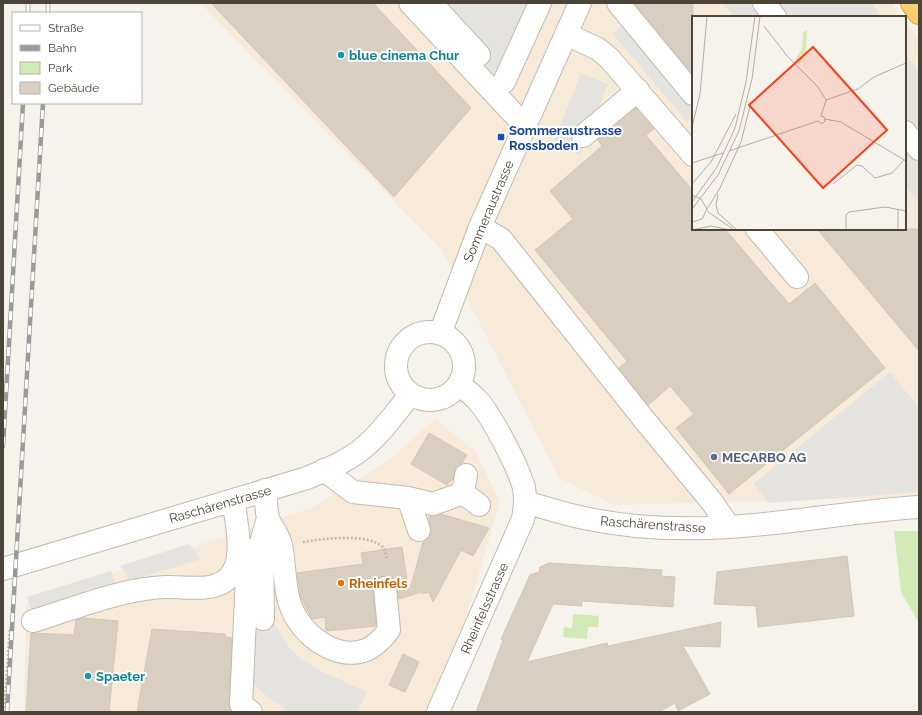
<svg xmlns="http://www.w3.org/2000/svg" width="922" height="715" viewBox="0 0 922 715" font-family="Raleway,sans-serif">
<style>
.commercial{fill:#f7ead8}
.green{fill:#d2eab5}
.parking{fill:#e5e3e0}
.building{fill:#d8cfc1;stroke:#d3c7b4}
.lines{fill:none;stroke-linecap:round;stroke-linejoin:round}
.minor-casing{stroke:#c2bbae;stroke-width:24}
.highway-casing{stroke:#e0a43c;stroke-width:24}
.path{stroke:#c4b79f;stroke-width:2.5;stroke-dasharray:2 2;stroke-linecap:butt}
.minor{stroke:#fff;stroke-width:22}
.highway{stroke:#ffcf6e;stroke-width:22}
.rail-casing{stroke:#9a9a9a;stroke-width:4.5}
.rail{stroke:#fff;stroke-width:3;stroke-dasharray:9;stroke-linecap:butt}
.culture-dot{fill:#0f9aa8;stroke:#fff;stroke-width:1.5}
.transit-dot{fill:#1a4fb4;stroke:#fff;stroke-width:1.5}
.service-dot{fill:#5c6f8a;stroke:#fff;stroke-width:1.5}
.food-dot{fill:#e8710a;stroke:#fff;stroke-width:1.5}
.labels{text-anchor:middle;stroke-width:4;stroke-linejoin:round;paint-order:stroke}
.culture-label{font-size:13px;font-weight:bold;fill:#0d838f;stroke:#fff;text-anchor:start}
.transit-label{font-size:13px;font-weight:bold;fill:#164399;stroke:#fff;text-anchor:start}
.street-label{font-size:13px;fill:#4b4439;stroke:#fff}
.service-label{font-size:13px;font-weight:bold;fill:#4e5e75;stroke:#fff;text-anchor:start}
.food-label{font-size:13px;font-weight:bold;fill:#c56008;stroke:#fff;text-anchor:start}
.inset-road{fill:none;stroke:#b2ada4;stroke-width:1}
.view{fill:#fc3f1d;fill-opacity:0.15;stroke:#fc3f1d;stroke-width:2}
.inset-edge{fill:none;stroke:#4b4439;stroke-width:2}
</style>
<rect width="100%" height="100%" fill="#f6f3ec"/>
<path class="commercial" d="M200,3H892L902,17H693V229H905V21L919,39V497L614,505L559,478L442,250Z
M435,419L475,451L500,502L438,712H24L27,602L311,508L388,461Z"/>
<path class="green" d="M894,531H919V623L901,592Z
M573,614L599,616L598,627H588L587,639L563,637L564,627L572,628Z"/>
<path class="parking" d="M409,3H539L496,93Z
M722,3H872L881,17H730L732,14Z
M626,23L693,103V117L687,122L613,34Z
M905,53L919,71V203L905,186Z
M581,73L608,84L580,155L553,144Z
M890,372L919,407V492L769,503L753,484Z
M189,544L201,559L130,581L120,566Z
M111,571L116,588L33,613L27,597Z
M256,618L273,621L289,647L301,659L323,672L367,692L357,712H288L253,685Z"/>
<path class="building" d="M211,3H373L471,108L394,197Z
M634,3H693V74Z
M636,108L654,129L646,135L693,191V229H725L789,304L815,283L885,368L729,494L676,428L694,414L670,386L648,405L619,368L627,361L535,250L573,219L550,191L602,146L598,140Z
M817,229H919V351Z
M429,433L467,455L462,463L456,467L453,479L447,485L411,464Z
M441,514L489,528L473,556L461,550L433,602L429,592L422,594L421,592L399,599L395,581L391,577L383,576L378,578L374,582L373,589L376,626L326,631L325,617L312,619L301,598L297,573L363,564L361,553L402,547L409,593L423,542L428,538L431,533L429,520L430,516Z
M847,556L854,616L758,627L756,606L714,604L717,572Z
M549,563L662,570L661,576L675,577L673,607L582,601V606L553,604L527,662L607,643L608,646L721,622L720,647L683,646L710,694L678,711L675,703L659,712H476L503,640L501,639L530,575L539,572L540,567Z
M83,618L118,621L109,712H26L31,633L74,635L76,620Z
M152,629L225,634V637L232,638L229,703L232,712H137Z
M403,654L419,662L405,692L389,685Z"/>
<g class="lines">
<defs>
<path id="minor" d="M410,3L525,126
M431,3L479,55
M618,3L693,94
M764,3L775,17
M566,34L598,49L609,58L693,155
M504,82L540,3
M905,132L919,149
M583,136L638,90
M480,227L501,239L642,417L712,502L729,527
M757,229L797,277
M396 366a34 34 0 1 1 68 0a34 34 0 1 1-68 0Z
M440,334L480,227L580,3
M324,470L353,492L408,498L433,504L463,493L479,505
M265,490C266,499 266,509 268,518C271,527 279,535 281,545C286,570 283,597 297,619C311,641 340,660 366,650C376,646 383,638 389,630L385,588
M463,493L466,475
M408,498L419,530
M526,502C545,508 565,514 584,518C630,528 682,530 729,527C793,523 855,511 919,507
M246,549L248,555L241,704L251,712
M3,569L307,478C326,470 346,462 362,449C381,434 395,413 411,394
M263,619L262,539L268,518
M33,621C76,608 120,589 165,587C187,586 219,595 233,572C244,554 236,519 233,500
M438,712L523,519C525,508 526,499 524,488C519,468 493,419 480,403C474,396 467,390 459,385"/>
<path id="highway" d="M912,3L919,13"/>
</defs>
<use href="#minor" class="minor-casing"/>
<use href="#highway" class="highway-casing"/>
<path class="path" d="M303,542C324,539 367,532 384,548L387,559
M12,610L14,591
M635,711V712
M4,712L10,629"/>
<use href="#minor" class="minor"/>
<use href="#highway" class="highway"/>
<defs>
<path id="rail" d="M28,13V3
M48,13V3
M3,446L23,103
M7,712L43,103"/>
</defs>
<use href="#rail" class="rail-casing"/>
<use href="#rail" class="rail"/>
</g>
<g class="culture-dot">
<circle cx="341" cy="55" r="4"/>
<circle cx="88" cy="676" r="4"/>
</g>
<rect class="transit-dot" x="497" y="133" width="8" height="8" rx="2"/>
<circle class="service-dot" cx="714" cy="457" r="4"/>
<circle class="food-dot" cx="341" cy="583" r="4"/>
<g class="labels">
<g class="culture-label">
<text x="349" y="60">blue cinema Chur</text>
<text x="96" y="681">Spaeter</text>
</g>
<g class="transit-label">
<text x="509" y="135">Sommeraustrasse<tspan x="509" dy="15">Rossboden</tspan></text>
</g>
<g class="street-label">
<text transform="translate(488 211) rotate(-67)" y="5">Sommeraustrasse</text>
<text transform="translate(220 504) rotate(-16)" y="5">Raschärenstrasse</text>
<text transform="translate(653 524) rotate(4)" y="5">Raschärenstrasse</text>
<text transform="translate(484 608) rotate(-66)" y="5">Rheinfelsstrasse</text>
</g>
<g class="service-label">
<text x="722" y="462">MECARBO AG</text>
</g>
<g class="food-label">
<text x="349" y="588">Rheinfels</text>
</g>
</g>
<g transform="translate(692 16)">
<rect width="214" height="214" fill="#f6f3ec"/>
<path d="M115,14L114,36L107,49L103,45L110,32L111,16Z" fill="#d2eab5"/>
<path class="inset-road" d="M72,10L96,41L126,71L134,84M134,84L166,73L182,61L214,47M129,100L134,84M133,103L149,106L214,145M126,105L130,108L133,105L132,101L129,100M0,111L8,78L15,0M37,135L126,105M0,147L31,137M0,168L19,146L44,98M141,168L165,149L170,150L183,162L200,157L212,144M26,178L24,189L26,197L45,214M0,179L9,183L15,193L10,203L0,206M0,186L25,151L43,112L54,66L63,0M0,193L26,159L47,115L60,63L68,0M15,193L28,172L49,126L59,86M206,193V214M15,195L42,214M0,214L19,210L38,214M154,214V199L157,196L193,191L214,195"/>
<path class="view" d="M121,31L195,114L131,172L57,89Z"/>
<rect width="214" height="214" class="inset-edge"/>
</g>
<rect width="922" height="715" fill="none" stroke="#4b4439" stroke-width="8"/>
<rect x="12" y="12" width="130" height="92" fill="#ffffff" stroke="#b7b4b0"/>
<rect x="20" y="25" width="20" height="6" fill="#ffffff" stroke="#b7b4b0"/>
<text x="48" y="32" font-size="12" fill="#4b4439">Straße</text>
<rect x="20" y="45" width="20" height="6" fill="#9a9a9a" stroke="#b7b4b0"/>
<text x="48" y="52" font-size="12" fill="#4b4439">Bahn</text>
<rect x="20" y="62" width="20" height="12" fill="#d2eab5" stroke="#b7b4b0"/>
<text x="48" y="72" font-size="12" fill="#4b4439">Park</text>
<rect x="20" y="82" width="20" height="12" fill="#d8cfc1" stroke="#b7b4b0"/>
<text x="48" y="92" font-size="12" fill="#4b4439">Gebäude</text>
</svg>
